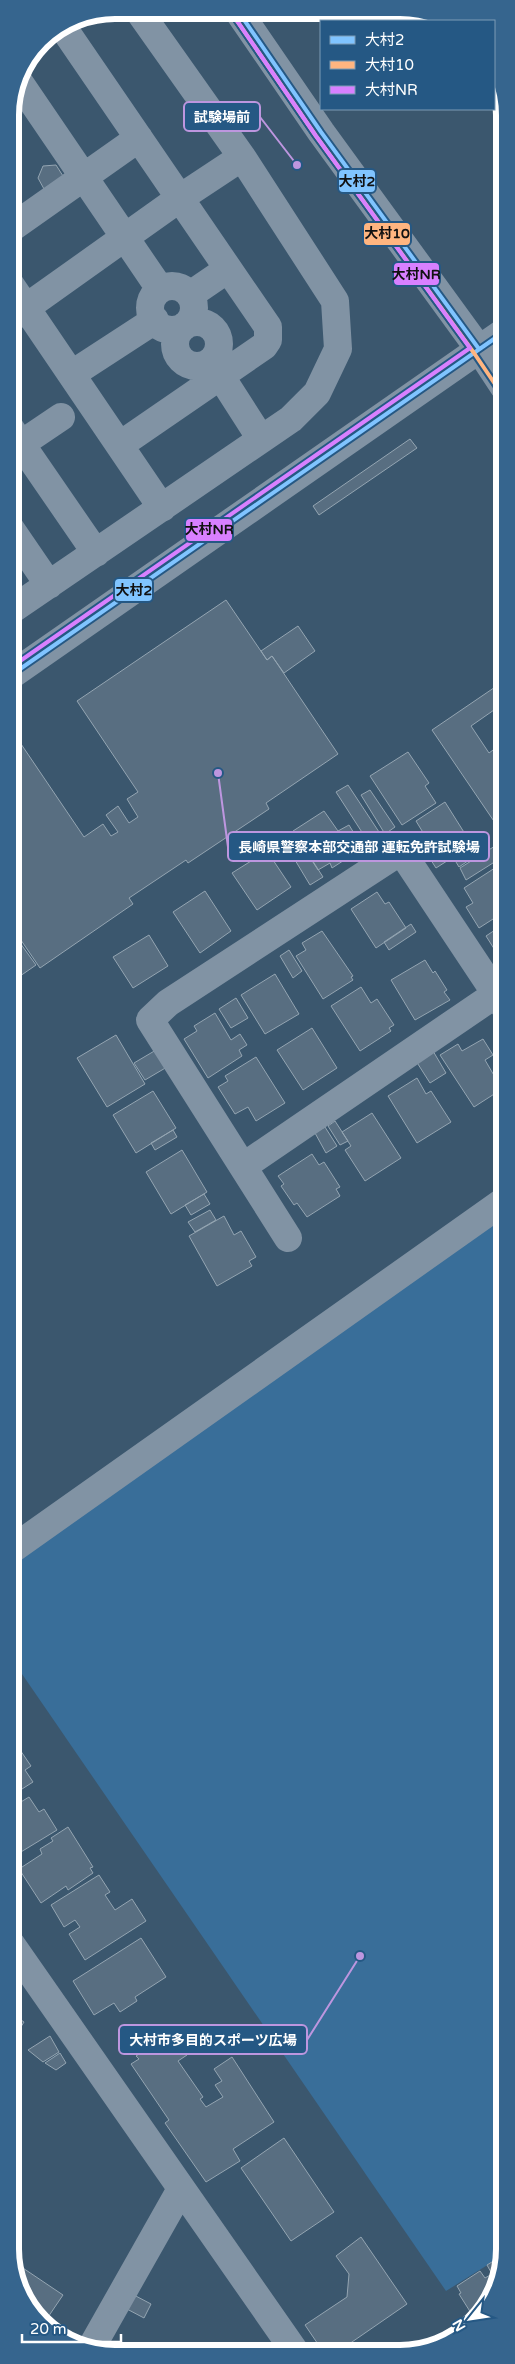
<svg xmlns="http://www.w3.org/2000/svg" width="515" height="2364" viewBox="0 0 515 2364" font-family="'Varela Round','Noto Sans JP',sans-serif">
<style>
.green{fill:#396e99}
.building{fill:#586e81;stroke:#94a5b2}
.lines{fill:none;stroke-linecap:round;stroke-linejoin:round}
.minor{stroke:#8193a4;stroke-width:28}
.bus-1-casing{stroke:#255884;stroke-width:8}
.bus-2-casing{stroke:#255884;stroke-width:8}
.bus-3-casing{stroke:#255884;stroke-width:8}
.bus-1{stroke:#80c4ff;stroke-width:4}
.bus-2{stroke:#ffb580;stroke-width:4}
.bus-3{stroke:#d880ff;stroke-width:4}
.rim{fill:none;stroke:#fff;stroke-width:6}
.leader{fill:none;stroke:#bd96df;stroke-width:2}
.callout-dot{fill:#bd96df;stroke:#255884;stroke-width:2}
.callout{fill:#255884;stroke:#bd96df;stroke-width:2}
.callout-label{font-size:14px;text-anchor:middle;font-weight:bold;fill:#fff}
.line-badge{stroke:#255884;stroke-width:2}
.pale-badge-label{font-size:14px;text-anchor:middle;font-weight:bold;fill:#111}
</style>
<rect width="100%" height="100%" fill="#3b576e"/>
<path class="green" d="M504,1217L505,2254L446,2291L11,1658V1562Z"/>
<path class="building" d="M56,165L63,176L44,189L38,178L43,166Z
M410,439L417,448L319,515L313,506Z
M226,600L267,660L272,656L338,754L266,803L269,809L188,863L186,860L129,898L133,904L40,968L10,924V747L19,741L84,837L103,824L111,836L118,832L106,815L118,806L129,823L138,817L127,799L138,792L77,701Z
M298,626L315,651L284,673L272,656L267,660L261,651Z
M504,681V703L471,726L489,753L504,742V836L432,730Z
M408,752L429,783L425,786L436,803L402,825L370,776Z
M348,785L379,832L367,840L336,792Z
M370,790L395,827L385,834L361,795Z
M445,802L472,845L436,868L420,843L427,839L416,821Z
M324,811L338,831L349,825L363,848L332,868L330,863L318,870L293,831Z
M503,841L504,856L466,880L460,868Z
M472,845L478,854L459,867L453,857Z
M267,851L291,887L257,910L232,873Z
M307,852L323,877L310,885L295,860Z
M501,864L504,870V912L479,928L466,907L473,903L464,888Z
M205,891L231,931L200,953L173,912Z
M377,892L385,904L389,902L406,928L376,948L351,909Z
M411,924L416,932L389,950L384,942Z
M504,924V951L498,955L486,936Z
M10,929L36,965L10,983Z
M322,931L353,976L351,977L353,980L323,999L296,956L306,950L302,943Z
M149,935L168,966L133,988L113,957Z
M289,950L302,971L293,978L280,956Z
M425,960L433,973L435,971L447,990L444,992L450,1000L415,1020L391,980Z
M275,974L299,1014L265,1034L241,995Z
M361,987L371,1003L377,999L394,1025L389,1028L391,1031L360,1051L331,1006Z
M236,998L248,1018L231,1028L219,1009Z
M215,1013L231,1040L240,1034L247,1045L239,1050L242,1056L208,1078L184,1039L197,1031L194,1026Z
M504,1024V1043L496,1029Z
M312,1028L337,1068L303,1090L277,1050Z
M116,1035L145,1084L107,1107L77,1058Z
M483,1039L493,1055L485,1060L502,1089L474,1107L440,1055L458,1044L462,1051Z
M156,1050L167,1067L145,1080L134,1063Z
M433,1051L446,1073L430,1083L416,1061Z
M256,1057L285,1103L256,1121L248,1107L235,1114L218,1087L228,1081L225,1076Z
M417,1078L426,1094L431,1091L451,1122L417,1143L388,1096Z
M153,1091L176,1128L136,1153L113,1115Z
M372,1113L401,1158L365,1181L345,1150L351,1146L342,1132Z
M335,1121L348,1141L340,1145L328,1126Z
M325,1127L337,1146L326,1153L315,1133Z
M173,1130L177,1137L155,1150L151,1143Z
M182,1150L207,1192L171,1214L146,1172Z
M312,1154L319,1165L324,1162L340,1187L336,1189L340,1196L307,1217L297,1203L294,1205L281,1186L284,1184L278,1176Z
M204,1194L210,1204L191,1215L185,1205Z
M210,1210L216,1220L195,1232L188,1222Z
M224,1216L234,1235L241,1231L256,1257L249,1261L252,1266L217,1286L189,1236Z
M14,1741L31,1766L25,1770L33,1782L11,1796V1743Z
M29,1797L39,1812L44,1809L57,1830L11,1858V1808Z
M68,1827L93,1867L90,1868L93,1873L68,1890L66,1886L41,1903L19,1869L42,1854L40,1849L53,1841L51,1838Z
M99,1875L110,1892L105,1895L115,1910L132,1899L146,1921L85,1960L69,1934L80,1927L75,1920L64,1927L51,1905Z
M141,1938L166,1977L135,1997L137,2001L120,2012L114,2003L94,2015L73,1981Z
M11,1995L17,1999L11,2009Z
M11,2013L24,2022L12,2041L11,2040Z
M173,2032L187,2055L178,2061L203,2097L200,2099L206,2107L223,2097L215,2085L222,2081L214,2069L232,2057L274,2122L233,2149L240,2161L206,2182L165,2123L169,2120L131,2064L139,2059L136,2056Z
M50,2036L59,2052L43,2062L28,2050Z
M60,2053L66,2063L56,2070L45,2063Z
M284,2138L334,2212L291,2241L241,2168Z
M361,2237L407,2304L336,2353H324L305,2325L347,2297L349,2274L336,2256Z
M505,2254L479,2319L476,2321L459,2294L461,2293L457,2286L480,2271L485,2278L492,2274L487,2265Z
M11,2260L63,2295L44,2323L36,2319Z
M132,2294L151,2304L144,2318L125,2308Z"/>
<g class="lines">
<path class="minor" d="M238,11L321,132L479,349L504,387
M62,26L268,327V340L264,346L120,445
M17,79L160,289
M10,229L139,138
M10,284L162,508
M150 308a22 22 0 1 1 44 0a22 22 0 1 1-44 0Z
M190,295L228,269
M10,319L180,198L242,157
M175 344a22 22 0 1 1 44 0a22 22 0 1 1-44 0Z
M211,361L261,439
M72,374L155,320
M10,428L96,553
M21,444L61,417
M10,528L49,585
M10,611L291,419L317,393L338,349L335,301L242,157L138,10
M10,676L504,332
M244,1166L496,994
M288,1238L150,1020L168,1003L401,851L504,1006
M11,1550L504,1201
M11,1944L296,2353
M90,2350L181,2189"/>
<defs>
<path id="bus-1" d="M238,11L321,132L479,349
M10,676L504,332"/>
<path id="bus-2" d="M233,15L316,136L474,353L499,390"/>
<path id="bus-3" d="M10,668L470,348L316,136L233,15"/>
</defs>
<use href="#bus-1" class="bus-1-casing"/>
<use href="#bus-2" class="bus-2-casing"/>
<use href="#bus-3" class="bus-3-casing"/>
<use href="#bus-1" class="bus-1"/>
<use href="#bus-2" class="bus-2"/>
<use href="#bus-3" class="bus-3"/>
</g>
<path d="M0 0H515V2364H0ZM115 19H400A96 96 0 0 1 496 115V2249A96 96 0 0 1 400 2345H115A96 96 0 0 1 19 2249V115A96 96 0 0 1 115 19Z" fill="#36658e" fill-rule="evenodd"/>
<path class="rim" d="M115 19H400A96 96 0 0 1 496 115V2249A96 96 0 0 1 400 2345H115A96 96 0 0 1 19 2249V115A96 96 0 0 1 115 19Z"/>
<path class="leader" d="M297 165L260 117M218 773L228 847M360 1956L307 2040"/>
<g class="callout-dot">
<circle cx="297" cy="165" r="5"/>
<circle cx="218" cy="773" r="5"/>
<circle cx="360" cy="1956" r="5"/>
</g>
<g class="callout">
<rect x="184" y="102" width="76" height="29" rx="5"/>
<rect x="228" y="832" width="261" height="29" rx="5"/>
<rect x="119" y="2025" width="188" height="29" rx="5"/>
</g>
<g class="callout-label">
<text x="222" y="122">試験場前</text>
<text x="359" y="852">長崎県警察本部交通部 運転免許試験場</text>
<text x="213" y="2045">大村市多目的スポーツ広場</text>
</g>
<g class="line-badge">
<rect x="338" y="169" width="38" height="24" rx="5" fill="#80c4ff"/>
<rect x="363" y="222" width="48" height="24" rx="5" fill="#ffb580"/>
<rect x="393" y="262" width="47" height="24" rx="5" fill="#d880ff"/>
<rect x="185" y="518" width="48" height="24" rx="5" fill="#d880ff"/>
<rect x="114" y="578" width="39" height="24" rx="5" fill="#80c4ff"/>
</g>
<g class="pale-badge-label">
<text x="357" y="186">大村2</text>
<text x="387" y="238">大村10</text>
<text x="416" y="279">大村NR</text>
<text x="209" y="534">大村NR</text>
<text x="134" y="595">大村2</text>
</g>
<rect x="320" y="20" width="175" height="90" fill="#255884" stroke="#7c9bb5"/>
<rect x="330" y="36" width="25" height="8" fill="#80c4ff" stroke="#7c9bb5"/>
<text x="365" y="45" font-size="15" fill="#ffffff">大村2</text>
<rect x="330" y="61" width="25" height="8" fill="#ffb580" stroke="#7c9bb5"/>
<text x="365" y="70" font-size="15" fill="#ffffff">大村10</text>
<rect x="330" y="86" width="25" height="8" fill="#d880ff" stroke="#7c9bb5"/>
<text x="365" y="95" font-size="15" fill="#ffffff">大村NR</text>
<g transform="translate(470 2319) rotate(240)" stroke="#255884" stroke-width="4" paint-order="stroke">
<path d="M0-4L9 19L0 12L-9 19Z" fill="#ffffff"/>
<text y="-8" font-size="14" font-weight="bold" text-anchor="middle" fill="#ffffff">N</text>
</g>
<path d="M22 2334v8h99v-8" fill="none" stroke="#ffffff" stroke-width="2.5"/>
<text x="30" y="2334" font-size="15" fill="#ffffff" stroke="#255884" stroke-width="4" paint-order="stroke">20 m</text>
</svg>
